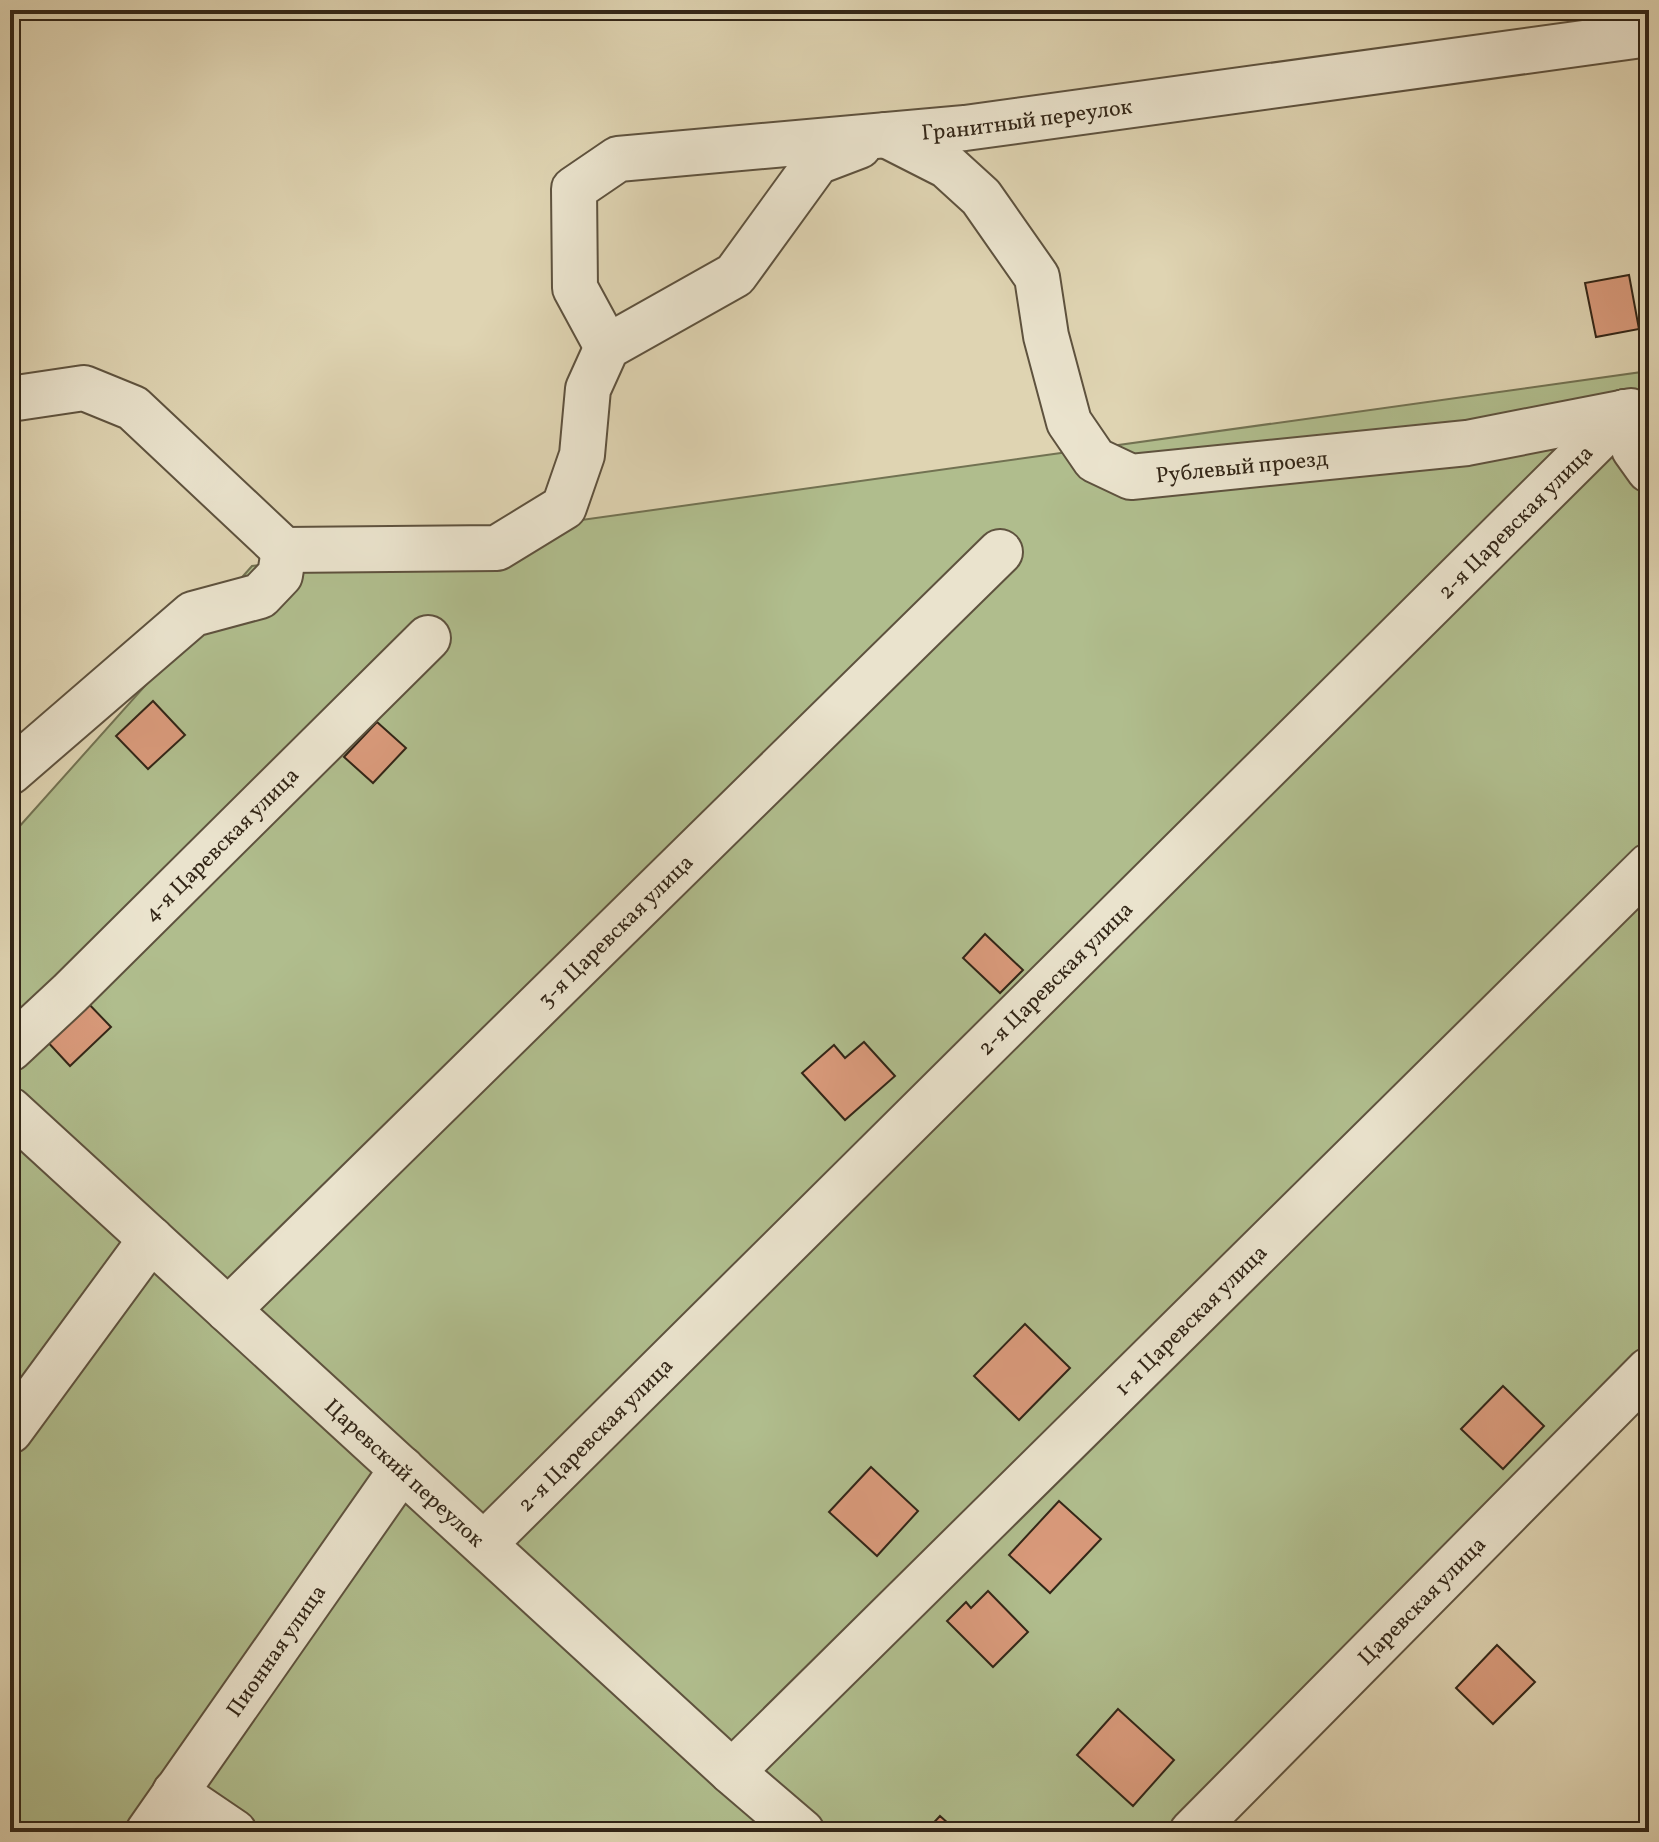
<svg xmlns="http://www.w3.org/2000/svg" width="1659" height="1842" viewBox="0 0 1659 1842" font-family="Vollkorn,serif">
<style>
.green{fill:#b0bd8d;stroke:#727252;stroke-width:2}
.building{fill:#d99a7b;stroke:#332617;stroke-width:2}
.lines{fill:none;stroke-linecap:round;stroke-linejoin:round}
.minor-casing{stroke:#5e523e;stroke-width:48}
.minor{stroke:#eae3cd;stroke-width:44}
.labels{text-anchor:middle;stroke-width:7;stroke-linejoin:round;paint-order:stroke}
.street-label{font-size:22px;fill:#332617;stroke:#eae3cd}
</style>
<rect width="100%" height="100%" fill="#dfd4b2"/>
<filter id="stains"><feTurbulence type="fractalNoise" baseFrequency=".0025" numOctaves="4"/><feColorMatrix values="0 0 0 0 .2 0 0 0 0 .09 0 0 0 0 .02 0 0 0 .5 -.17"/></filter>
<radialGradient id="worn" r=".72"><stop offset=".6" stop-color="#630" stop-opacity="0"/><stop offset="1" stop-color="#630" stop-opacity=".3"/></radialGradient>
<path class="green" d="M1649,371V1345L1177,1832H10V837L252,566Z"/>
<path class="building" d="M1629,275L1639,329L1596,337L1585,283Z
M153,701L185,735L148,769L116,736Z
M377,722L406,748L373,783L344,757Z
M985,934L1023,970L1000,993L963,958Z
M84,999L111,1027L70,1066L44,1038Z
M864,1042L895,1076L845,1120L802,1073L834,1045L845,1058Z
M1025,1324L1070,1368L1019,1420L974,1376Z
M1503,1386L1544,1426L1503,1469L1461,1429Z
M871,1467L918,1511L877,1556L829,1512Z
M1059,1501L1101,1539L1050,1593L1009,1555Z
M988,1591L1028,1632L993,1667L947,1621L966,1602L971,1608Z
M1497,1645L1535,1682L1493,1724L1456,1688Z
M1118,1709L1174,1760L1133,1806L1077,1755Z
M940,1816L958,1832H925Z"/>
<g class="lines">
<defs>
<g id="minor">
<path id="s1" d="M886,135L947,166L981,197L1037,277L1046,336L1069,422L1095,460L1131,477L1467,443L1631,411"/>
<path id="s2" d="M607,347L575,288L574,189L618,159L965,128L1649,34"/>
<path d="M10,399L84,388L133,408L284,550"/>
<path d="M1625,412L1634,449L1649,470"/>
<path d="M284,550L497,548L564,507L582,455L588,389L607,347L735,275L817,162L859,146"/>
<path d="M10,772L193,614L260,596L280,575L284,550"/>
<path id="s3" d="M10,1049L70,993L428,638"/>
<path id="s4" d="M10,1110L732,1772L802,1832"/>
<path id="s5" d="M228,1310L1000,552"/>
<path d="M10,1431L151,1239"/>
<path id="s6" d="M484,1544L1625,412"/>
<path id="s7" d="M732,1772L1649,866"/>
<path d="M175,1792L234,1832"/>
<path id="s8" d="M148,1832L402,1469"/>
<path id="s9" d="M1192,1832L1649,1370"/>
</g>
</defs>
<use href="#minor" class="minor-casing"/>
<use href="#minor" class="minor"/>
</g>
<g class="labels">
<g class="street-label">
<text dy="8" stroke="none"><textPath href="#s2" startOffset="630">Гранитный переулок</textPath></text>
<text dy="8" stroke="none"><textPath href="#s1" startOffset="558">Рублевый проезд</textPath></text>
<text dy="8" stroke="none"><textPath href="#s6" startOffset="1452">2-я Царевская улица</textPath></text>
<text dy="8" stroke="none"><textPath href="#s3" startOffset="294">4-я Царевская улица</textPath></text>
<text dy="8" stroke="none"><textPath href="#s5" startOffset="542">3-я Царевская улица</textPath></text>
<text dy="8" stroke="none"><textPath href="#s6" startOffset="804">2-я Царевская улица</textPath></text>
<text dy="8" stroke="none"><textPath href="#s7" startOffset="644">1-я Царевская улица</textPath></text>
<text dy="8" stroke="none"><textPath href="#s6" startOffset="156">2-я Царевская улица</textPath></text>
<text dy="8" stroke="none"><textPath href="#s4" startOffset="536">Царевский переулок</textPath></text>
<text dy="8" stroke="none"><textPath href="#s9" startOffset="326">Царевская улица</textPath></text>
<text dy="8" stroke="none"><textPath href="#s8" startOffset="222">Пионная улица</textPath></text>
</g>
</g>
<rect width="1659" height="1842" fill="none" stroke="#dfd4b2" stroke-width="40"/>
<rect x="12" y="12" width="1635" height="1818" fill="none" stroke="#332617" stroke-width="4"/>
<rect x="20" y="20" width="1619" height="1802" fill="none" stroke="#332617" stroke-width="2"/>
<rect width="100%" height="100%" filter="url(#stains)"/>
<rect width="100%" height="100%" fill="url(#worn)"/>
</svg>
